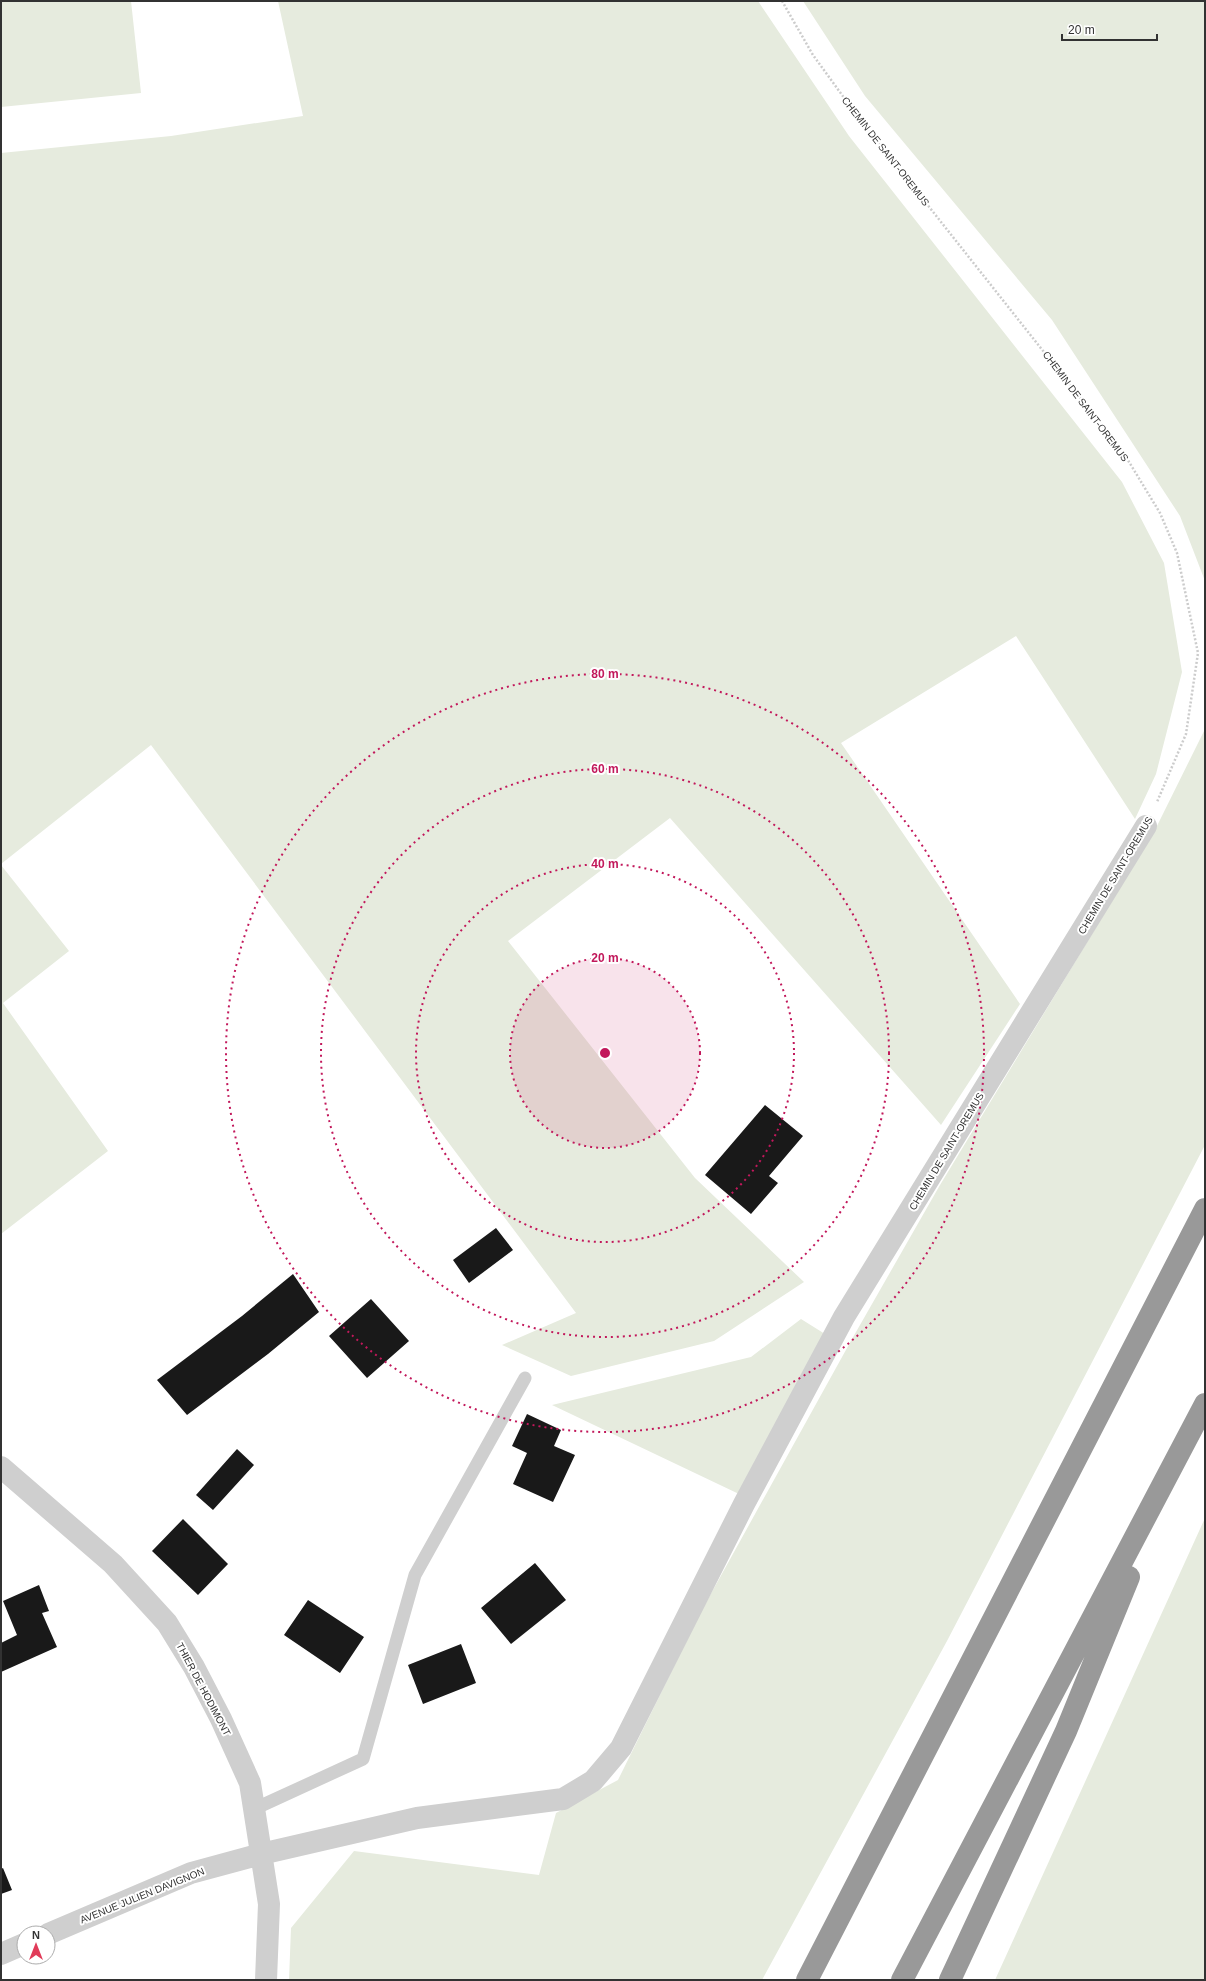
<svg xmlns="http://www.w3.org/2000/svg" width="1206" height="1981" viewBox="0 0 1206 1981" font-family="Arial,sans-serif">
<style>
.green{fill:#e6ebde}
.building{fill:#191919}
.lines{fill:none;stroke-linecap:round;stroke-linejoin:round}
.path{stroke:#ccc;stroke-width:2.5;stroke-dasharray:2 2;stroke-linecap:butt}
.service{stroke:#cfcfcf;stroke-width:13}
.minor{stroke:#cfcfcf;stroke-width:22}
.motorway{stroke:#999;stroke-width:22}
.ring{fill:none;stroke:#c2185b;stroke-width:2;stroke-dasharray:2 4}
.labels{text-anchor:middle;stroke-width:4;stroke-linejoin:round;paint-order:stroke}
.street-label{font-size:10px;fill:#323232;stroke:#fff}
.centre{fill:#c2185b;stroke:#fff;stroke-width:2}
.ring-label{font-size:12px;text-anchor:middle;font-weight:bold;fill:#c2185b;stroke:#fff;stroke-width:4;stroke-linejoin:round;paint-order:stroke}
</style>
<rect width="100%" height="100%" fill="#fff"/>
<path class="green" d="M1,1H131L141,93L1,107Z
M278,1H758L849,136L1122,482L1164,563L1182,672L1156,774L1135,819L1016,636L841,743L1020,1004L941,1125L670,818L508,941L695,1178L804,1282L714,1341L571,1376L502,1345L576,1313L151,745L1,864V153L171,136L303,116Z
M803,1H1205V581L1180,516L1052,320L865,96Z
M1205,729V1145L947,1641L762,1980H289L291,1928L354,1851L539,1875L556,1813L618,1780L703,1608L852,1339L940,1185L1155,830Z
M1,865L69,951L3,1003L108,1151L1,1234Z
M801,1319L825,1334L739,1494L552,1405L751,1357Z
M1205,1518V1980H995Z"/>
<path class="building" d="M765,1105L803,1136L769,1176L778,1183L751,1214L705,1175Z
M496,1228L513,1250L469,1283L453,1260Z
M293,1274L319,1312L268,1354L187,1415L157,1380L242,1316Z
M371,1299L409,1341L367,1378L329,1336Z
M527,1414L561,1430L554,1446L575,1455L553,1502L513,1484L527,1453L512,1446Z
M237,1449L254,1465L213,1510L196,1495Z
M183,1519L228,1564L198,1595L152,1551Z
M535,1563L566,1600L511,1644L481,1608Z
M39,1585L49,1611L42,1613L57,1647L1,1672V1643L17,1635L3,1601Z
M308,1600L364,1637L340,1673L284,1635Z
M461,1644L476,1683L423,1704L408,1665Z
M3,1868L12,1890L1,1894V1869Z"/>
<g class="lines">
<path class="path" d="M782,1L813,55L858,117L1123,452L1160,513L1177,553L1198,653L1186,734L1157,802"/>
<path class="service" d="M254,1809L363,1759L415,1575L525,1378"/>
<path class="minor" d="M1,1467L113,1564L167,1623L194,1667L221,1719L250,1783L269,1904L266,1980
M48,1934L191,1873L261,1854L417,1818L563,1799L593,1781L621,1748L744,1504L844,1317L1146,826
M1,1954L24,1944"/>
<path class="motorway" d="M807,1980L1205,1209
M902,1980L1205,1404
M950,1980L1066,1731L1129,1577"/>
</g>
<circle cx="605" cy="1053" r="95" fill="#c2185b" fill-opacity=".12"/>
<g class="ring">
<circle cx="605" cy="1053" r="95"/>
<circle cx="605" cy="1053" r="189"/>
<circle cx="605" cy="1053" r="284"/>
<circle cx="605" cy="1053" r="379"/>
</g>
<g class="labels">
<g class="street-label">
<text transform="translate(886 151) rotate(52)" y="4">CHEMIN DE SAINT-OREMUS</text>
<text transform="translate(1086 406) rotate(53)" y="4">CHEMIN DE SAINT-OREMUS</text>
<text transform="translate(1115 875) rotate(-59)" y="4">CHEMIN DE SAINT-OREMUS</text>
<text transform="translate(946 1151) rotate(-59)" y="4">CHEMIN DE SAINT-OREMUS</text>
<text transform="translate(204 1689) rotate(62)" y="4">THIER DE HODIMONT</text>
<text transform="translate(142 1895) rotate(-22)" y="4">AVENUE JULIEN DAVIGNON</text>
</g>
</g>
<circle cx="605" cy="1053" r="6" class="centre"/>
<g class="ring-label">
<text x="605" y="678">80 m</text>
<text x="605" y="773">60 m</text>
<text x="605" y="868">40 m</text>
<text x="605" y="962">20 m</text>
</g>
<rect width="1206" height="1981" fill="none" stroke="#323232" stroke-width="4"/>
<g transform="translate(36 1945)"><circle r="19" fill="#ffffff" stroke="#adadad"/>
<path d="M0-3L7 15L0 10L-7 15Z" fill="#e13b59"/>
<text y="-6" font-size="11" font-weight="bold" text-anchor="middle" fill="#323232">N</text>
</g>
<path d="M1062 34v6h95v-6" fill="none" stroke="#323232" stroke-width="2"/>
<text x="1068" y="34" font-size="12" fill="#323232" stroke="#ffffff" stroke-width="3" paint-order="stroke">20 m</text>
</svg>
